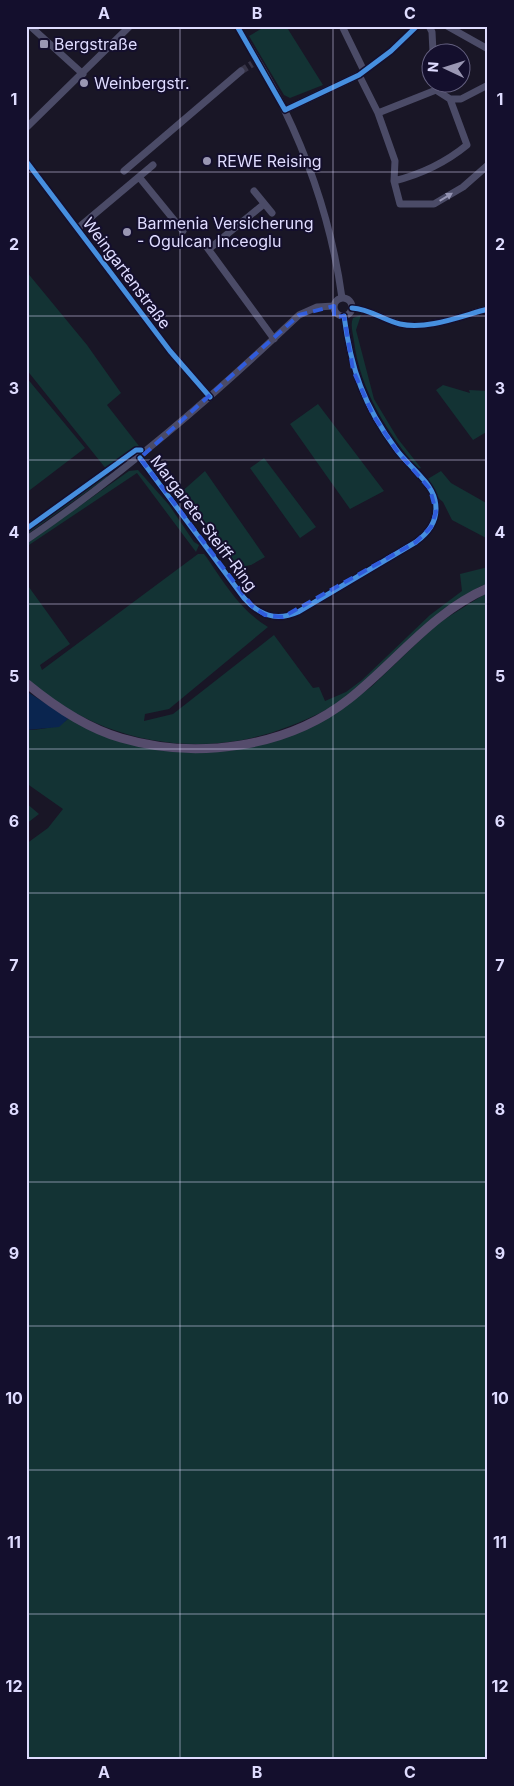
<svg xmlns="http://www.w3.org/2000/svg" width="514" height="1786" viewBox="0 0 514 1786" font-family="Inter,sans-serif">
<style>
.green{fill:#133334}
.water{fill:#0a254f}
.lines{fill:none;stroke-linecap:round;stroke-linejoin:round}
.minor-tunnel{stroke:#373447;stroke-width:7;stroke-dasharray:7 3.5;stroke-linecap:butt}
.minor{stroke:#4b4b67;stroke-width:7}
.major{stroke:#554c6c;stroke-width:9}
.cycleway-casing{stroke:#140f2d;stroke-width:8}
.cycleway{stroke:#468fdf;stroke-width:5}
.oneway{fill:#9594b3}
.marked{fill:none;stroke:#305cdc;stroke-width:4;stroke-dasharray:10 6;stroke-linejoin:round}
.grid{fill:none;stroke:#dfdcff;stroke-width:1;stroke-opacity:0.55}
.poi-dot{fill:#9a97b3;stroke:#140f2d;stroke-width:2}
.labels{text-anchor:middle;stroke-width:4;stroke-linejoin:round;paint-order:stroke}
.poi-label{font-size:16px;fill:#dfdcff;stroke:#140f2d;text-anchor:start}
.street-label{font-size:16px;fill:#dfdcff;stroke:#140f2d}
.neatline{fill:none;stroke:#dfdcff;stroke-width:2}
.grid-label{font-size:16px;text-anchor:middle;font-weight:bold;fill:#dfdcff}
</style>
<rect width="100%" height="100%" fill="#191626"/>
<path class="green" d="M266,26H286L323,85L290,98L284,95L249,36Z
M26,271L87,345L121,393L107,405L139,446L107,470L26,369Z
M361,315L356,330L374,399L398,439L421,468L418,469C387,432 360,390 354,341C353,333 350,325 353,318Z
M26,377L85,448L26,493Z
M443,385L470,393L469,390L488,391V431L473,440L436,390Z
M318,404L384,491L350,509L290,424Z
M264,458L316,527L300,538L250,468Z
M138,470L169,505L194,542L199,545L196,552L137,473L26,547V544L129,471Z
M103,471L104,473L26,528V526Z
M205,471L265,557L251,565L235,568L178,495Z
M441,471L451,483L488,504V539L452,520L443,502L421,483Z
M106,474L107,477L26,535V530Z
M198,554H204L207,558C225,584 240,610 268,627L169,709L145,714L144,721L173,714L274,635L313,688L319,687L325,701L346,692L362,680L430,615L462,591L460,574L488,567V583C464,593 446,611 427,627C401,649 376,673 350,694C333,708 311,718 290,726C200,762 98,743 26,678V583L70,644L40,665L42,670Z
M488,592V1760H26V844L48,828L63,809L26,783V730C39,730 59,728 69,718L118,740L242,748L348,704L371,687L437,624Z
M26,803L39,814L26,824Z"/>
<path class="water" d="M26,691L69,718L59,727L26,730Z"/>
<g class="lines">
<path class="minor-tunnel" d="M241,71L252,64"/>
<path class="minor" d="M30,26L83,74
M237,26C253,54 271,81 284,109C313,169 333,232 342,298
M342,26L364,71
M429,26L432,32L433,52
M447,26L488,49
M359,75L378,113L395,161L394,181L400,204H434L463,187L488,165
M436,90L450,99H461L488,85
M285,110L359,75L391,51L417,26
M378,113L436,90
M26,128L130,26
M26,161L170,351L210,397
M124,171L241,71
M139,177L183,231
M394,181C422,174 445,163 467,145L450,99
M254,191L272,213
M78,228L153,165
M203,242L274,339
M209,249L264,204
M334 307a9 9 0 1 1 18 0a9 9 0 1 1-18 0Z
M352,308C370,309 383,320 400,324C428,330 461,316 488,309
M140,458L244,598C259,615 276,622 298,612L416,542C430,532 439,518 435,500C430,480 408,466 396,449C364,406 351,369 344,316
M26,540C126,472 211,398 299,315L317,307L334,306"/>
<path class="major" d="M26,683C54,706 86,728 121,738C196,760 287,748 349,699C396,662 432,612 488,588"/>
<defs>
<path id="cycleway" d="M237,26L285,110L359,75L391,51L417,26
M26,161L170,351L210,397
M352,308C370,309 383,320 400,324C428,330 461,316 488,309
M140,458L244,598C259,615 276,622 298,612L416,542C430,532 439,518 435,500C430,480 408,466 396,449C364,406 351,369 344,316
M26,529L136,450H141"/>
</defs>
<use href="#cycleway" class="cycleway-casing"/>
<use href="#cycleway" class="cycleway"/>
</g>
<defs><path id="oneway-solid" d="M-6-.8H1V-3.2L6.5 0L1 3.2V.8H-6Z" transform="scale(1.25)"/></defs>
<use class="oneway" href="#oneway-solid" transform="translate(446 197) rotate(-31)"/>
<path class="marked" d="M334,306V317L344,316L353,370L373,415L397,451L430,489L436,512L431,527L416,542L283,617L265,615L253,607L140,458L299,315Z"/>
<path class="grid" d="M180,26V1760M333,26V1760M26,172H488M26,316H488M26,460H488M26,604H488M26,749H488M26,893H488M26,1037H488M26,1182H488M26,1326H488M26,1470H488M26,1614H488"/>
<g class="poi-dot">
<rect x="39" y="39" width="10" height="10" rx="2.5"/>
<circle cx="84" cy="83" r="5"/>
<circle cx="207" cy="161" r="5"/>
<circle cx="127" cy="232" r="5"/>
</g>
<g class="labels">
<g class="poi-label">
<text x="54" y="50">Bergstraße</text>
<text x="94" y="89">Weinbergstr.</text>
<text x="217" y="167">REWE Reising</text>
<text x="137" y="229">Barmenia Versicherung<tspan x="137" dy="18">- Ogulcan Inceoglu</tspan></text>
</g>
<g class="street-label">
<text transform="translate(127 273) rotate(53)" y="6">Weingartenstraße</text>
<text transform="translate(204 523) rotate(53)" y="6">Margarete-Steiff-Ring</text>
</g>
</g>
<rect width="514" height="1786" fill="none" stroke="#140f2d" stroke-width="55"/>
<g transform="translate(446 68) rotate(274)"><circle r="24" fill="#140f2d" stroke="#656181"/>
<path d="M0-4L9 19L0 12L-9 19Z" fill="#9a97b3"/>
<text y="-8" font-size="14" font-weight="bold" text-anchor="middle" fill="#dfdcff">N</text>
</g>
<rect x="28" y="28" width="458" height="1730" class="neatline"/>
<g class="grid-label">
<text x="104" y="19">A</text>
<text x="257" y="19">B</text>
<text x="410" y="19">C</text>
<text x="14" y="105">1</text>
<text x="500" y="105">1</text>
<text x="14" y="250">2</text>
<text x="500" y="250">2</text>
<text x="14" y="394">3</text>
<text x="500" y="394">3</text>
<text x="14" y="538">4</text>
<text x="500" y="538">4</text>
<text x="14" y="682">5</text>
<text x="500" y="682">5</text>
<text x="14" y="827">6</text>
<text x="500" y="827">6</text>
<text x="14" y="971">7</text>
<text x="500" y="971">7</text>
<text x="14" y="1115">8</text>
<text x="500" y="1115">8</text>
<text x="14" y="1259">9</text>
<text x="500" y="1259">9</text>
<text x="14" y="1404">10</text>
<text x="500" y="1404">10</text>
<text x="14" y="1548">11</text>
<text x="500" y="1548">11</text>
<text x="14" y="1692">12</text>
<text x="500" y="1692">12</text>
<text x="104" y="1778">A</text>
<text x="257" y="1778">B</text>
<text x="410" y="1778">C</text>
</g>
</svg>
